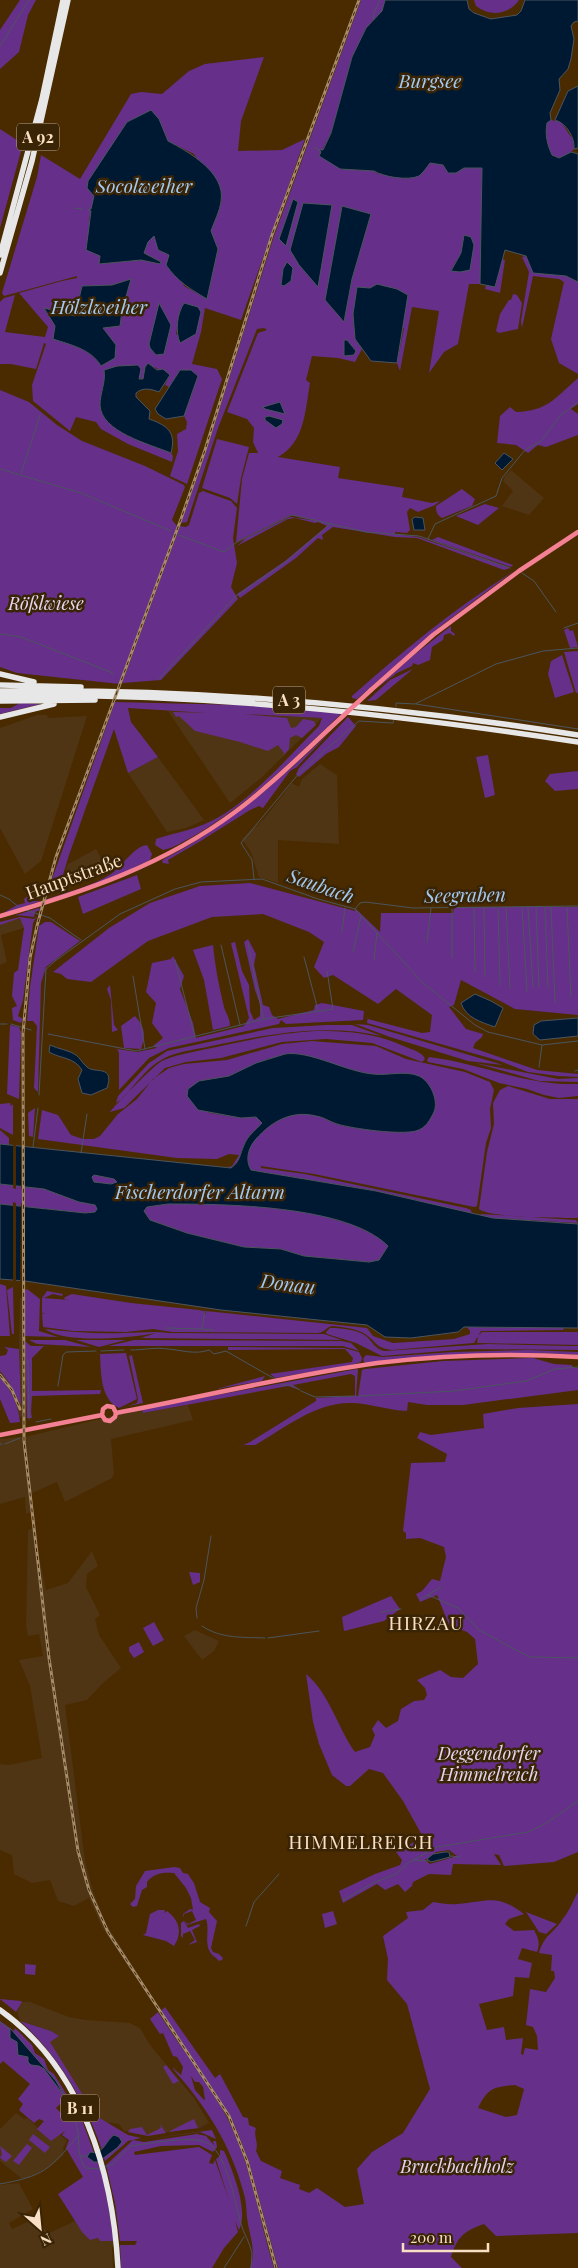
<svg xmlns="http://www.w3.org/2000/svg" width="578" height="2268" viewBox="0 0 578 2268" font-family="'Playfair Display',serif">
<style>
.built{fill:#4f3514}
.green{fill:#662f89;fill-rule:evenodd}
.water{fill:#001933;stroke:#4b555f;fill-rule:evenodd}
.pier{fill:#4a2b00}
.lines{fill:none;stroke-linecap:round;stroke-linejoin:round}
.stream{stroke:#4b555f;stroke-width:1}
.secondary{stroke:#f48094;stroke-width:4.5}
.highway{stroke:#e7e7e7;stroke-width:5.5}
.rail-casing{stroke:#a68b68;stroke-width:3}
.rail{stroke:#3a2406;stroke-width:1;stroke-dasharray:4;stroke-linecap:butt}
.secondary-bridge{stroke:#f48094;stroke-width:4.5}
.labels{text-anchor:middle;stroke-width:5;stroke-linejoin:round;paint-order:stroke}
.shield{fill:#3a2406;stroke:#c0a88c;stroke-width:1}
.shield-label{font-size:16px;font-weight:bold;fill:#f9e0c5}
.park-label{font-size:18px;font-style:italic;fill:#e3d6ee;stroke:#3a2406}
.street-label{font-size:18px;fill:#f9e0c5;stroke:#3a2406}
.water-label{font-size:19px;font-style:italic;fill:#a2caf3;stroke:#3a2406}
.neighbourhood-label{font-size:19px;letter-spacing:1px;fill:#f9e0c5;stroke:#3a2406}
</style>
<rect width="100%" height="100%" fill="#4a2b00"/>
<path class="built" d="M511,470L544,498L529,515L502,506L513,491L503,481L505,476Z
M168,711L322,718L261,778L230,803Z
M37,715H47L48,718L87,716L41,861L25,874L0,828V728Z
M158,757L204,820L186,828L167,832L128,773Z
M320,764L337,775L339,844L278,840V883L259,877L251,852L242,839L264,819L292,783L299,787L302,779Z
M96,849L108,872L58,891L68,864Z
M22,917L24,928L1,935L7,962L0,965V923Z
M20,1298H24L25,1415L19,1417L18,1408L0,1377V1371L8,1381L21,1403L19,1349Z
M188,1405L193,1420L111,1439L114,1474L112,1478L65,1502L57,1482L30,1494L31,1512L26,1514L25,1497L0,1504V1439L22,1437V1445H25V1437L142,1409L143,1413Z
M33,1528L46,1590L68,1583L92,1551L98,1566L87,1574L86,1587L100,1615L95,1619L99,1635L121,1668L102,1684L87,1700L65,1705L85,1861L93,1891L105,1922L156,2003L154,2005L102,1927L89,1898L74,1906L58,1901L50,1880L32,1883L14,1874L12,1855L0,1850V1764L9,1765L42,1758L30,1686L19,1660L43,1656L39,1634L28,1636L26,1626L28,1530Z
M195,1630L219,1641L214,1651L202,1660L184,1636Z
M22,2002H30L69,2017L86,2020L130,2023L140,2028L150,2045L194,2098L209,2123L198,2128L146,2135L143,2131H124L119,2124L105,2122L98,2117L93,2106L84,2097L56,2055L49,2042L58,2036L51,2031L20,2021L17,2012Z
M163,2014L232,2119L248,2159L278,2268H274L247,2167L234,2132L207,2084L160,2016Z
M16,2113L24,2119L27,2118L51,2140L59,2134L67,2141L63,2148L64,2152L63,2155L51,2166L29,2178H21L0,2161V2129Z
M19,2183L33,2209L9,2223L12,2229L38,2217L47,2234L75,2221L90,2240L98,2238L114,2241L112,2248L113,2268H0V2185Z"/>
<path class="green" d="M20,0H36L28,15L19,52L0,69V30Z
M361,0H385L382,11L366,28L352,57L331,133L321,152L340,169L374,171L378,174L420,175L430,163L443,165L456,172L464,168H483L480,284H469L458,344L444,352L429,373L439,311L412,307L400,371L397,363L404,328L353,314L355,339L362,349L355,362L338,358L312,356L306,380L310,383C305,411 305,442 278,457L340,467L338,478L404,488L402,497L432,503L440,501L435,505L418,512L410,508L407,512L410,530L407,533L395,532V534L418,537L510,568L504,570L417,538L395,537L333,527L322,535L323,540L318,538L296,558L240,598L237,594L285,561L327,526L318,522L315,523L295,518L288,519L237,546L246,538L290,517L318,521L291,515L236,542L242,479L249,453H258L253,442L254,428L247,419L227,412L258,333L267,330L264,328L257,329L218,428L187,522L181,523L204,458L274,236ZM342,206L371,214L352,279L344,322ZM464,235L460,272L451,270L461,253Z
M474,0H519C509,15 490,17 476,6Z
M264,57L241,121L238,151L282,150L305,139L241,320L205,308L201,332L192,364L217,369L222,379L187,484L170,476L178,451L177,434L186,429L187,422L184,416L198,376L180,370L169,387L165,385L170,375L148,364L145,367L144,379L104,371L105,378L101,394L126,435L171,453L173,456L172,462L128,444L101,429L96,422L76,417L70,431L33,401L32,385L46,344L44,343L36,369L11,364H0V302L4,298L15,295L5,332L45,337L48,327L19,293L62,281L77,278V276L4,296L2,293L37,177L41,155L80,179L131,94L141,92L162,94L189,71L205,64ZM159,119L168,141L194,154L222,200L211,231L218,249L207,299L184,286L169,255L154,235L148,242L144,253L161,262L160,264L141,260L99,264L100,256L89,220L94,195L87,188ZM131,279L122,311L120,326L103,328L116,345L96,358L79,347L53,339L56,326L44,309L75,316L82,286L112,285ZM180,310L190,336L186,339L176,334Z
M551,120L561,122L573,140L574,149L568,155L559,158L552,155C547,144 545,135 547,123Z
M0,129L23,144L0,228Z
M526,256L533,272L566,276L578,282V374L559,363L551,339L564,282L559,279L533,276L522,328L521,321L529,272L522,257Z
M502,259L505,260L500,293L485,289L486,285L495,287Z
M513,294L517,295L522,303L518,329L499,333L496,331L500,314L509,300H511Z
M578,378V404L571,409L578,414V435L546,447L538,445L528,453L516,445L497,443L500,416L510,407L516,412C548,411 555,398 578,378Z
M0,390L29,402L57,425L82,441L145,466L184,485L185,487L172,520L177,526L120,684L17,673L0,667Z
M217,439L249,447L241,478L237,504L230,498L202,488Z
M462,489L475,499L472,506L442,518C437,515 436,512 436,506Z
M203,491L231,501L237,508L233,538L237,563L231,587L238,599L161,680L122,683L180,526L186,527L189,525L199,493Z
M485,504L499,508L478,525L456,516Z
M438,537L513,565L511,567L432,540Z
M514,571L442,625L357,699L352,698V696C403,651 456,607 514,571Z
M451,626V631L455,634L454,636L450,633L444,635L443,640L432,647L430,660L418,665L413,663L412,666L397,673L377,688L414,655Z
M568,628L570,631L573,630L578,647L570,648L564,630Z
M578,651V693H576L564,652Z
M562,655L574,692L555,698L548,674L551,661Z
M413,669L376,700L367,701L390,680Z
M115,702L239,705L342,713C296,757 249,804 194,836C184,841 174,848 163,850L155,845L156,839C177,832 199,829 219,817C256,795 289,756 319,726L322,718L243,714L287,718L291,728L296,727L303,719L314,721L316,725L302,738L296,735L290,738L289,749L283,756L284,753L278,745L268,751L240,742L195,731L179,716L176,717L173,712L207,713L128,708L131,722L158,757L128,773L114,729L69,855L59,888L58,891L46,896Z
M20,703L41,704L0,714V708H11Z
M348,717L356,726L339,747L326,754L299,777L296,774L299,768Z
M330,732L297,767L290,771L263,808L259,806L250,810L199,842L168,860L169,864L163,863L162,861L164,859C226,827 280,780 330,732Z
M488,755L495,795L485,798L476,757Z
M578,771V789L555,791L545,781L550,774Z
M147,845L152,854L150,860L108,880L45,902V900C66,892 91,887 111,874C122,867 134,846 147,845Z
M137,875L141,889L83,914L78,897Z
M250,883L355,911L356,909L380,932L381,913H453L454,907H578V1015L515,1009L461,980L454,1005L449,1007L466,1029L483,1034L482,1037L475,1043L473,1048L537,1070L578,1074V1077L558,1076L528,1072L500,1061L367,1023L368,1016V1019L422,1033L430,1032L432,1015L396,989L378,1004L333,975L324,978L314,967L324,942L309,932L263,914L212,917L148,941L91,982L67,979L61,974L53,972L109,928L150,903L200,886Z
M28,896L31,901H41L0,915L17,905L25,903L24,899Z
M39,908L40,910L35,912L34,917L16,915L0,920Z
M37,916L33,923L23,1000L18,1016L23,1019L21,1023L13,1020L12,1008L17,1006L12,996L14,973L18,970L24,928L20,918L0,925V922L20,917L34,919Z
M45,922H51L80,941L46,967L41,983L38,1092L34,1088L37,1026L33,1021H27L30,987L39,926Z
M248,939L256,954L254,965L263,1005L269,1007L272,1015L278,1019L314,1010L315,1005L322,1003L364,1011L363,1020L286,1024L281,1020L279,1024L169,1048L149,1058L119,1090V1053L117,1049L137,1052L157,1048L153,1046L163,1038L152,1023L156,1003L146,992L152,963L171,959L173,956L184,976L180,989L193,1023L196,1038L244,1026L249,1018L231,943L235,942L242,971L249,985L250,1011L254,1020L260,1016V1004L255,990L244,942Z
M213,945C215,966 219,987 224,1007C226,1014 230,1018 230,1026L213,1030L204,980L193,950Z
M110,985L114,1025L118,1030L112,1032L111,1000L107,989Z
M135,1016C145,1028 146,1034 141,1049L124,1048L121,1026Z
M355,1024L368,1025L503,1065L468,1061L390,1037Z
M10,1025L19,1027L21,1032L19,1099L7,1094Z
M327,1025H352L382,1036C324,1023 268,1034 211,1046C195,1050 177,1051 163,1059C147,1067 134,1086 122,1099L116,1103L118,1096L149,1063L167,1051L273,1028Z
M315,1031C350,1031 375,1033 406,1047C413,1050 422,1052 425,1059L422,1062L372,1043L326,1039L282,1042L221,1058L186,1062L165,1068L124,1108L110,1112C115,1105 154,1065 162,1061C174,1055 189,1053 202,1050C240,1042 277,1033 315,1031Z
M312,1041L376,1046L406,1059L465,1072L490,1082L494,1090L490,1109L491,1128L486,1143L477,1206L474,1207L314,1174L261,1166V1168L305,1174L466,1208L471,1210L472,1215L419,1206L417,1200L377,1191L251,1170C246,1162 247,1149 254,1141C270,1122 292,1109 318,1116C325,1118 332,1123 339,1125C357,1129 412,1138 425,1125L434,1096L427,1083L418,1076L368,1074L295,1054L267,1059L229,1076L199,1081L209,1113L241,1118L256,1117L263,1124C255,1130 248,1135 244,1145C240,1155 240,1162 230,1168L228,1167L232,1166L239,1155L229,1154L217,1159L177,1158L38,1139L42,1110L58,1115L71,1135L83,1139H94L100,1136L118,1114L137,1099L153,1079L169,1068L184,1064L227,1060L282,1044Z
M429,1057C480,1063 526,1086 578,1084V1096L559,1098L544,1095L527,1089L499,1083L463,1069L428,1062L427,1060Z
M475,1063L558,1079L578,1078V1082L539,1081Z
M508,1086L550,1099H578V1218C560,1218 490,1218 479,1209L487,1152L494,1124L493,1103L500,1090Z
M10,1103L11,1106L13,1104V1135L0,1128V1104Z
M35,1108L33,1137L29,1136L28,1113Z
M0,1130L9,1138V1145L0,1144Z
M94,1175L114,1179L118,1182L111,1184L94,1182L91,1177Z
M0,1184L44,1189L79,1202L96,1205L97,1209L95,1212L85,1213L0,1204Z
M168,1204C233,1204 308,1203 368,1232C375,1236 386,1239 388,1248L379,1260L369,1262L304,1256L281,1249L244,1247L187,1233L150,1220L143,1211L147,1207Z
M481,1214L576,1220L578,1223L493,1218L480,1216Z
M0,1284L6,1286L10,1336H0Z
M13,1287L14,1334H12L7,1290Z
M27,1289L40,1299L39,1331L58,1337L24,1336L25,1290Z
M47,1291L63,1294L62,1296L53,1294L44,1298L69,1300L64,1299L65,1297L72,1294L131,1303L199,1310L204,1311L205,1315L206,1311L367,1328L373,1336L393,1343L454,1339L470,1334V1331L467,1327L564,1328L563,1330L481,1331L474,1343L392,1350C375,1348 377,1342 365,1334C358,1329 343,1327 334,1326C326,1326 325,1333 317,1333L172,1332L153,1329L126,1332L73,1331L43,1327L42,1314H45L42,1313V1298Z
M330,1328C340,1328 357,1329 366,1336C373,1342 374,1348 384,1351L488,1344L569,1346H578V1350L469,1349L382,1356L356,1343L327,1334L326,1332Z
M45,1329C71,1332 97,1334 123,1333C139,1333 154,1331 169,1333L324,1334L342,1340L141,1338L156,1333C131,1338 65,1344 45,1329Z
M482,1332H578V1345L477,1343L478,1336Z
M29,1340H65L91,1347L37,1344Z
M76,1340H126L99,1347Z
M134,1340L342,1341L351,1343L359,1351L343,1346H108Z
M25,1341L31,1346H44L32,1358V1391L101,1390L100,1394L32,1396L31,1412L32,1418H27Z
M4,1347L19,1349L21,1405L8,1381L0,1371V1356L6,1355L8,1350Z
M228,1347L344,1348L359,1352L362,1358L361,1362L351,1365L275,1378L270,1374L352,1362L353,1358L345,1349L228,1350Z
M528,1350L578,1352V1355C507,1350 437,1355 367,1363L364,1362L363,1359L366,1355L383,1357L453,1352Z
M126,1353L137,1399L119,1408C100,1399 101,1372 100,1354Z
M132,1355L143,1403L128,1406L137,1403L138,1399L129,1356Z
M533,1358L554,1364L572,1365L573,1368H578V1390L463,1405H427L408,1402L407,1411C388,1410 371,1404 353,1403C317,1401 285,1428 255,1445H243L230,1451L250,1442L316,1401V1398L355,1396V1376L351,1374L293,1385L300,1390L288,1386L143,1413L142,1409L357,1369L358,1370L356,1395L358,1396L362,1370L365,1369L443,1361Z
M265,1376L262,1381L216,1389Z
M0,1377C12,1391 18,1404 20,1422L10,1423L0,1399Z
M578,1404V1852L554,1862L504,1866L499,1855L494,1854L501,1865L453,1864L451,1875L429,1874L413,1882L412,1886L405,1892L398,1884L385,1890L377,1884L343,1903L339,1891L375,1874L400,1865L402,1860L396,1852L423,1837L403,1801L383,1773L369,1769L350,1786H346L332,1775L319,1744L313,1722L306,1674C330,1694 337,1727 355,1752L370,1747L375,1735L372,1729L378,1720L386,1728L398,1721L401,1709L414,1701L424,1700L427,1695L425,1688L417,1680L440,1670L451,1677L463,1678L478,1664L475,1639L467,1632L449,1625L437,1595L420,1602L416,1594L422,1591L432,1579L440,1581L446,1557L444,1547L420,1538L406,1539V1533L403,1531L411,1463L445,1462L447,1454L417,1438L420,1432L431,1435L484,1428L483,1414L518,1408ZM449,1850L457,1856L430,1864L425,1860L436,1852Z
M189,1572L200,1573V1582L193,1585Z
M391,1596L400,1609L384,1621L344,1631L342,1617Z
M154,1622L164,1640L153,1646L143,1628Z
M139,1642L144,1652L134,1658L129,1651V1647Z
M174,1867L180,1868L183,1873L188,1874L194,1883L200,1902L210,1908L209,1912L217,1921L211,1948L213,1952L219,1954L223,1958L222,1960L219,1961C216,1957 212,1956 210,1952C204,1942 210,1929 206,1919L187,1925L185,1921L188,1924L196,1920L192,1911L184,1914V1918L183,1914L190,1909L193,1910L191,1898L186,1888L174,1873C163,1872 154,1873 147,1882V1887L142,1890L137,1906L133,1907L130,1904L135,1899L136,1886L145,1871Z
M578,1892V2233L496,2236L484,2224C464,2231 457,2237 451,2257L462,2268H278L248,2159L232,2119L161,2011L165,2007L215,2078L220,2074L243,2117L248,2118L249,2125L256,2128C253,2136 259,2142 256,2151L261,2161L282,2171L280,2178L300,2185L299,2189L309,2193L317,2188L345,2207L364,2204L357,2169L372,2152L403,2133L430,2089L407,2004L387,1980L388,1959L383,1936L408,1918L406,1912L423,1910L433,1902C441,1903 449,1905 457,1904C487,1902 497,1893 524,1914L509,1919L505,1924L514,1931L534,1930C539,1939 540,1943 537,1952L522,1948L518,1959L532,1963L529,1978L515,1977L513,1996L479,2004L487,2030L504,2027L506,2040L523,2038L521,2054L523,2055L525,2048L538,2050L537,2036L533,2027L526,2025L530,1989L546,1992L555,1978L554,1971H551L552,1955L539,1953C544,1935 553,1934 562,1920C569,1912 573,1901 578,1892ZM515,2085L524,2089L517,2115L506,2117L478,2108C488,2088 493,2087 515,2085Z
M158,1910H165L164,1913L167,1911C179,1920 183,1932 174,1946L166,1941L143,1935L146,1933L150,1914Z
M333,1911L337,1924L325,1928L322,1914Z
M526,1912L557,1924L546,1934L539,1932Z
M184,1921L188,1928L199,1924L200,1926L192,1930L197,1942L188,1945L195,1940L190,1931L183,1934V1938L181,1936V1923Z
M25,1964L36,1965L35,1975L25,1974Z
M0,1999L21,2001L22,2002L16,2012Z
M158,2012C183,2052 215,2089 234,2132C253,2175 260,2223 274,2268H250C256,2252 251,2240 248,2224C246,2214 247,2204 244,2194C231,2145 206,2106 173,2069L175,2067L174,2069L181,2075L183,2067L177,2057L173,2056L163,2033L160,2034L150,2019ZM191,2076L195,2082H199L203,2087L205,2099L204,2100L195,2090Z
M0,2021L14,2031L15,2028L32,2045L35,2053L44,2059L48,2070L54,2074L65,2092L80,2121L82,2120L104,2180L114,2241H100L98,2238L90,2240L82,2232L58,2194L83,2177L66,2148L69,2140L62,2135L65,2131L51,2141L37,2129L44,2121L39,2119L34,2123L19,2110L23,2104L18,2099L30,2084L3,2061L0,2064ZM60,2104L70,2116L68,2120L56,2108Z
M20,2021L51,2031L59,2036L50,2042L84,2097L93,2106L98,2117L128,2135L141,2138L128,2141L105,2161L104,2158L112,2150L117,2148L114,2135L102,2150C86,2102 57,2054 20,2021Z
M166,2065L179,2081L173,2084L163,2067Z
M194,2119L198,2128L209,2124L199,2128L168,2132Z
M160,2124L166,2133L148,2136L128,2132L130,2129L142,2127L147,2135L161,2128Z
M212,2130L216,2139L200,2132L139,2140Z
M33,2134L50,2147L45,2153L29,2140Z
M197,2134L206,2136L214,2145L213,2141H216L217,2147L213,2152L199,2145L161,2146L134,2152L135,2155L199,2147L212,2155L209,2163L213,2164L215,2160L229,2200L216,2159L220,2156V2150L224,2151C233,2171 249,2211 239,2230L235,2221L238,2232L224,2248L212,2268H121L120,2245H135L137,2241H120L115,2203L106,2165L133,2140L144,2142Z
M27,2144L32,2148L19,2165L13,2161Z
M0,2146L12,2156L6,2162L0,2158L2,2154Z"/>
<path class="water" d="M385,0H467L469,9L474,13L491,19L517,15L521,11L525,0H578V21L574,22L571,26L574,39L571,59L568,69L559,79L560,90L550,113L551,120L547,123C545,135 547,144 552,155L559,158L571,152L578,154V282L566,276L533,273L526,256L505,250L495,287L480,284L482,168H464L456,173H448L443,165L430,163C427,167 423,173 419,176C408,181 384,177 374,171L340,169L319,156L321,152L319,150H323L331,133L352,57L366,28L382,11Z
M578,86V148L574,149C575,137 566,123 555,120L568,91Z
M151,110L159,119L168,141C189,152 226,173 221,201C220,211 214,222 211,231L218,249L207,299C190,289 177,281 166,265L169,255L158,250L154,236L148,242L144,253L161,262L160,264L141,260L99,264L100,256L86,250L91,211L88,210L91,209L94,196L87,188L88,181L127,122Z
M293,199L298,202L286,246L279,239Z
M303,203L332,205L318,287L299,265L290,250Z
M342,206L371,214L352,279L344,322L325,300Z
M464,235L471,237L474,245L470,270L460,272L451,271L461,253Z
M287,262L293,268L291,281L284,286L281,285L283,269Z
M131,279L122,311L120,326L103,328L116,345L115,358L101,366C91,349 71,345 53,339L55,326L44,308L75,316L82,286L112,285Z
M377,284L397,289L408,295L397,363L371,361L355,339L353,314L357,287L370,288Z
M159,303L171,325L164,354L156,355L150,348L149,344Z
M184,303L198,307L201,312L196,334L180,343C175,331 177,314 184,303Z
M344,340H347L356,351L354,355L344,356Z
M148,363L157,370L163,369L170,375L159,392C151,389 143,387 136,393V397L150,411L149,419C169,426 176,433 171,453C149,444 101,432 100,405C100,393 106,382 104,370L117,366L138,365L141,369L139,379H143L145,367Z
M180,370H191L198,376L184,416L166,419L158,414L155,409Z
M280,402L285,414L265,409L263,407Z
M269,416L283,420L282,424L276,428L265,420V417Z
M504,453L513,459L502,470L495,463Z
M415,517L423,518L425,530H414L412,519Z
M475,994L491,1001L503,1008L495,1027C481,1022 466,1018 461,1003Z
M578,1018V1036L540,1040L533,1034L534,1025L541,1021Z
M50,1045C58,1049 69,1050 76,1055C80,1058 83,1064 87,1067C94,1074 115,1064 107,1088L91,1095L82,1093L78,1079L82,1070C74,1057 61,1059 49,1052Z
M285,1054C309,1050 347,1072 373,1074C387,1076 405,1070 419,1076C430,1081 439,1100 434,1112C430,1120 426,1128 416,1131C400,1135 354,1129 337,1124C330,1122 324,1117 316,1116C292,1110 272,1121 256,1139C248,1148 245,1160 251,1170L376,1191L493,1218L578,1224V1328L464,1327L458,1332L411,1338L385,1337L367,1325L221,1310L25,1281L0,1279V1204L85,1213L95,1212L97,1209L95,1205L79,1202L44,1189L0,1184V1144L231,1168C240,1162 240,1154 244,1145C248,1135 256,1130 262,1123L256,1117L241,1118L198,1110L187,1096L188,1089L199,1081L229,1076L256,1063ZM94,1175L114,1179L117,1182L111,1184L94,1182L92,1177ZM168,1204C224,1204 347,1205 388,1246L379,1260L369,1262L304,1256L281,1249L244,1247L187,1233L150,1220L144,1211L147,1207Z
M445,1852H449L450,1857L431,1862L427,1859L433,1854Z
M10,2028L56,2081L65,2097L44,2069L39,2066L31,2065L28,2062V2057L18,2055L17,2042L10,2038Z
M114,2135L119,2137L122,2142L117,2148L98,2162H94L87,2157L90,2152C104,2155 105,2141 114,2135Z"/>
<path class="pier" d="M13,1143H16V1189L13,1188Z
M21,1144H24V1190L21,1189Z
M13,1202L16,1203V1283H13Z
M21,1203H24V1283H20Z"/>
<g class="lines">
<path class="stream" d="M374,19L373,15L380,0
M0,46L29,0
M314,147L319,150
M74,208L82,209
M0,469L81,493L171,531
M21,474L40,415
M179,535L224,552L237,542L292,515L366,532L419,536L510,568
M428,539L435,524L496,496L502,478L525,450L541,441L561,415L578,402
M522,573L534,581L556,612
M564,628L578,623
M0,634L21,637L113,673
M159,679L236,596L287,561L331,523
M416,704L578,729
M396,707V703L415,704L496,664L543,651L578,648
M254,879L252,860L241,843L300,772L359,721L393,723L394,719
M0,895L9,899L20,908
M506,907L510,988
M522,907L527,991
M528,907L533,986
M536,907L539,987
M551,907L555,1002
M474,908L475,971
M484,908L485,977
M545,908L548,987
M567,908L571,997
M355,909L360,903L365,902L413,908L578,906
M498,909L500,985
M26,910L50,918L81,940
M342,932L345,908
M427,942L431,908
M248,943L263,1018
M221,945L240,1025
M353,952L361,916
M304,957L318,1010
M452,958V909
M175,960L195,1037
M374,960L377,933
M133,976L145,1049
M0,1024H7
M11,1024L31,1030
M48,1034L136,1051L264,1019L333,1009L327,971
M539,1067L542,1045
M575,1071L578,1070
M39,1095L46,969L55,961L120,914L175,889L201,882L262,879L318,899L355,909L422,982L475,1025L488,1032L542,1045L578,1041
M33,1147L38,1108
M81,1153L87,1114
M205,1311L202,1329L214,1330
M166,1328L202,1329
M131,1350C143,1350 156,1347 168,1349C181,1350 195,1355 209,1350L214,1354L226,1351L273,1378
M101,1351L124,1350
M28,1360L29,1419
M281,1385H290L300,1390
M58,1386L63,1355L66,1352L96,1351
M301,1391L315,1397L355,1396
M359,1396L454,1391L526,1381L555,1369L578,1367
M36,1422L51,1419
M0,1444H2
M5,1444L20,1438
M428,1595L458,1608L479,1630L520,1652L531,1657L578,1658
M421,1599L441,1587
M381,1612L401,1609
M197,1618L196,1608L204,1580L211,1536
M202,1626C221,1639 243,1637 265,1638
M268,1638L319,1631
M451,1856L460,1857
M414,1860L428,1861
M343,1900L373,1883L396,1874L408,1863L437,1847L528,1832L545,1824L578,1801
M246,1926L254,1902L279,1874
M0,2022L9,2029
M65,2097C70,2108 76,2120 78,2132C80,2148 76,2150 85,2168L101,2169
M80,2156H87
M105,2167L113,2164L130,2146C148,2144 195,2134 209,2144C228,2157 235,2203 241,2224C244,2234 250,2243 252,2253C252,2258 251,2263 251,2268
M0,2184C44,2176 49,2170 78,2136
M224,2268L244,2237"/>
<path class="secondary" d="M371,690L433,635L519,571L578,532
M0,916C84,892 164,865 235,812C269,787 299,757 329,729
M116,1413C203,1397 290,1375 377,1363C444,1355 511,1353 578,1357
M102,1415L103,1409L107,1406L113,1407L116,1413
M102,1415L105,1420L110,1421L115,1417L116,1413
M0,1435L102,1415"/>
<path class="highway" d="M0,255L42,99L63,0
M0,273L32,161L68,0
M0,674L34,682
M0,685L81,687
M0,691C194,688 387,705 578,735
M0,696C194,692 387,713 578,742
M0,701L95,700
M0,717L54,704
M0,2010C82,2068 113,2172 118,2268"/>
<defs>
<path id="rail" d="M0,1375L12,1390L20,1409
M276,2268L247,2161L229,2116L108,1932L89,1890L78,1851L49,1658L24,1441L23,1033L30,958L37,926L56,857L181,519L205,450L272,235L359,0"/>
</defs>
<use href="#rail" class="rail-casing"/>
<use href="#rail" class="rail"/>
<path class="secondary-bridge" d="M329,729L371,690"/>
</g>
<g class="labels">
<g class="shield">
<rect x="17" y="123.5" width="42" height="27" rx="4"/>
<rect x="273" y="686.5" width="32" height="27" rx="4"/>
<rect x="61" y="2094.5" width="38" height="27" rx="4"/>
</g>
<g class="shield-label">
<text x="38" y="143">A 92</text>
<text x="289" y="706">A 3</text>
<text x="80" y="2114">B 11</text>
</g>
<g class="park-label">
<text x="46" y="610">Rößlwiese</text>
<text x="489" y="1760">Deggendorfer<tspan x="489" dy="21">Himmelreich</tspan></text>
<text x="457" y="2173">Bruckbachholz</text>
</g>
<g class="street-label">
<text transform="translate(74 877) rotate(-20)" y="6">Hauptstraße</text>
</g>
<g class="water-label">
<text x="430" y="88">Burgsee</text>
<text x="144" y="193">Socolweiher</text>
<text x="99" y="314">Hölzlweiher</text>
<text transform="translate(321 886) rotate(19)" y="7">Saubach</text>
<text transform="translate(465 895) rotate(-1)" y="7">Seegraben</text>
<text x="200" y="1199">Fischerdorfer Altarm</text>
<text transform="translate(288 1284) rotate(7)" y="7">Donau</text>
</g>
<g class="neighbourhood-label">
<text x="426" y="1630">HIRZAU</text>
<text x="361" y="1849">HIMMELREICH</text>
</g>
</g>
<g transform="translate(40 2228) rotate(153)" stroke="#3a2406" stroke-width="4" paint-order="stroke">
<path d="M0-4L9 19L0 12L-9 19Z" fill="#f9e0c5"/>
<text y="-8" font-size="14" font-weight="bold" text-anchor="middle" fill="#f9e0c5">N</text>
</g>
<path d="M403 2243v8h85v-8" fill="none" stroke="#f9e0c5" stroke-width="2.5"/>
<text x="410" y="2243" font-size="15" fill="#f9e0c5" stroke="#3a2406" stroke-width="4" paint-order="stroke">200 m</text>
</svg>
